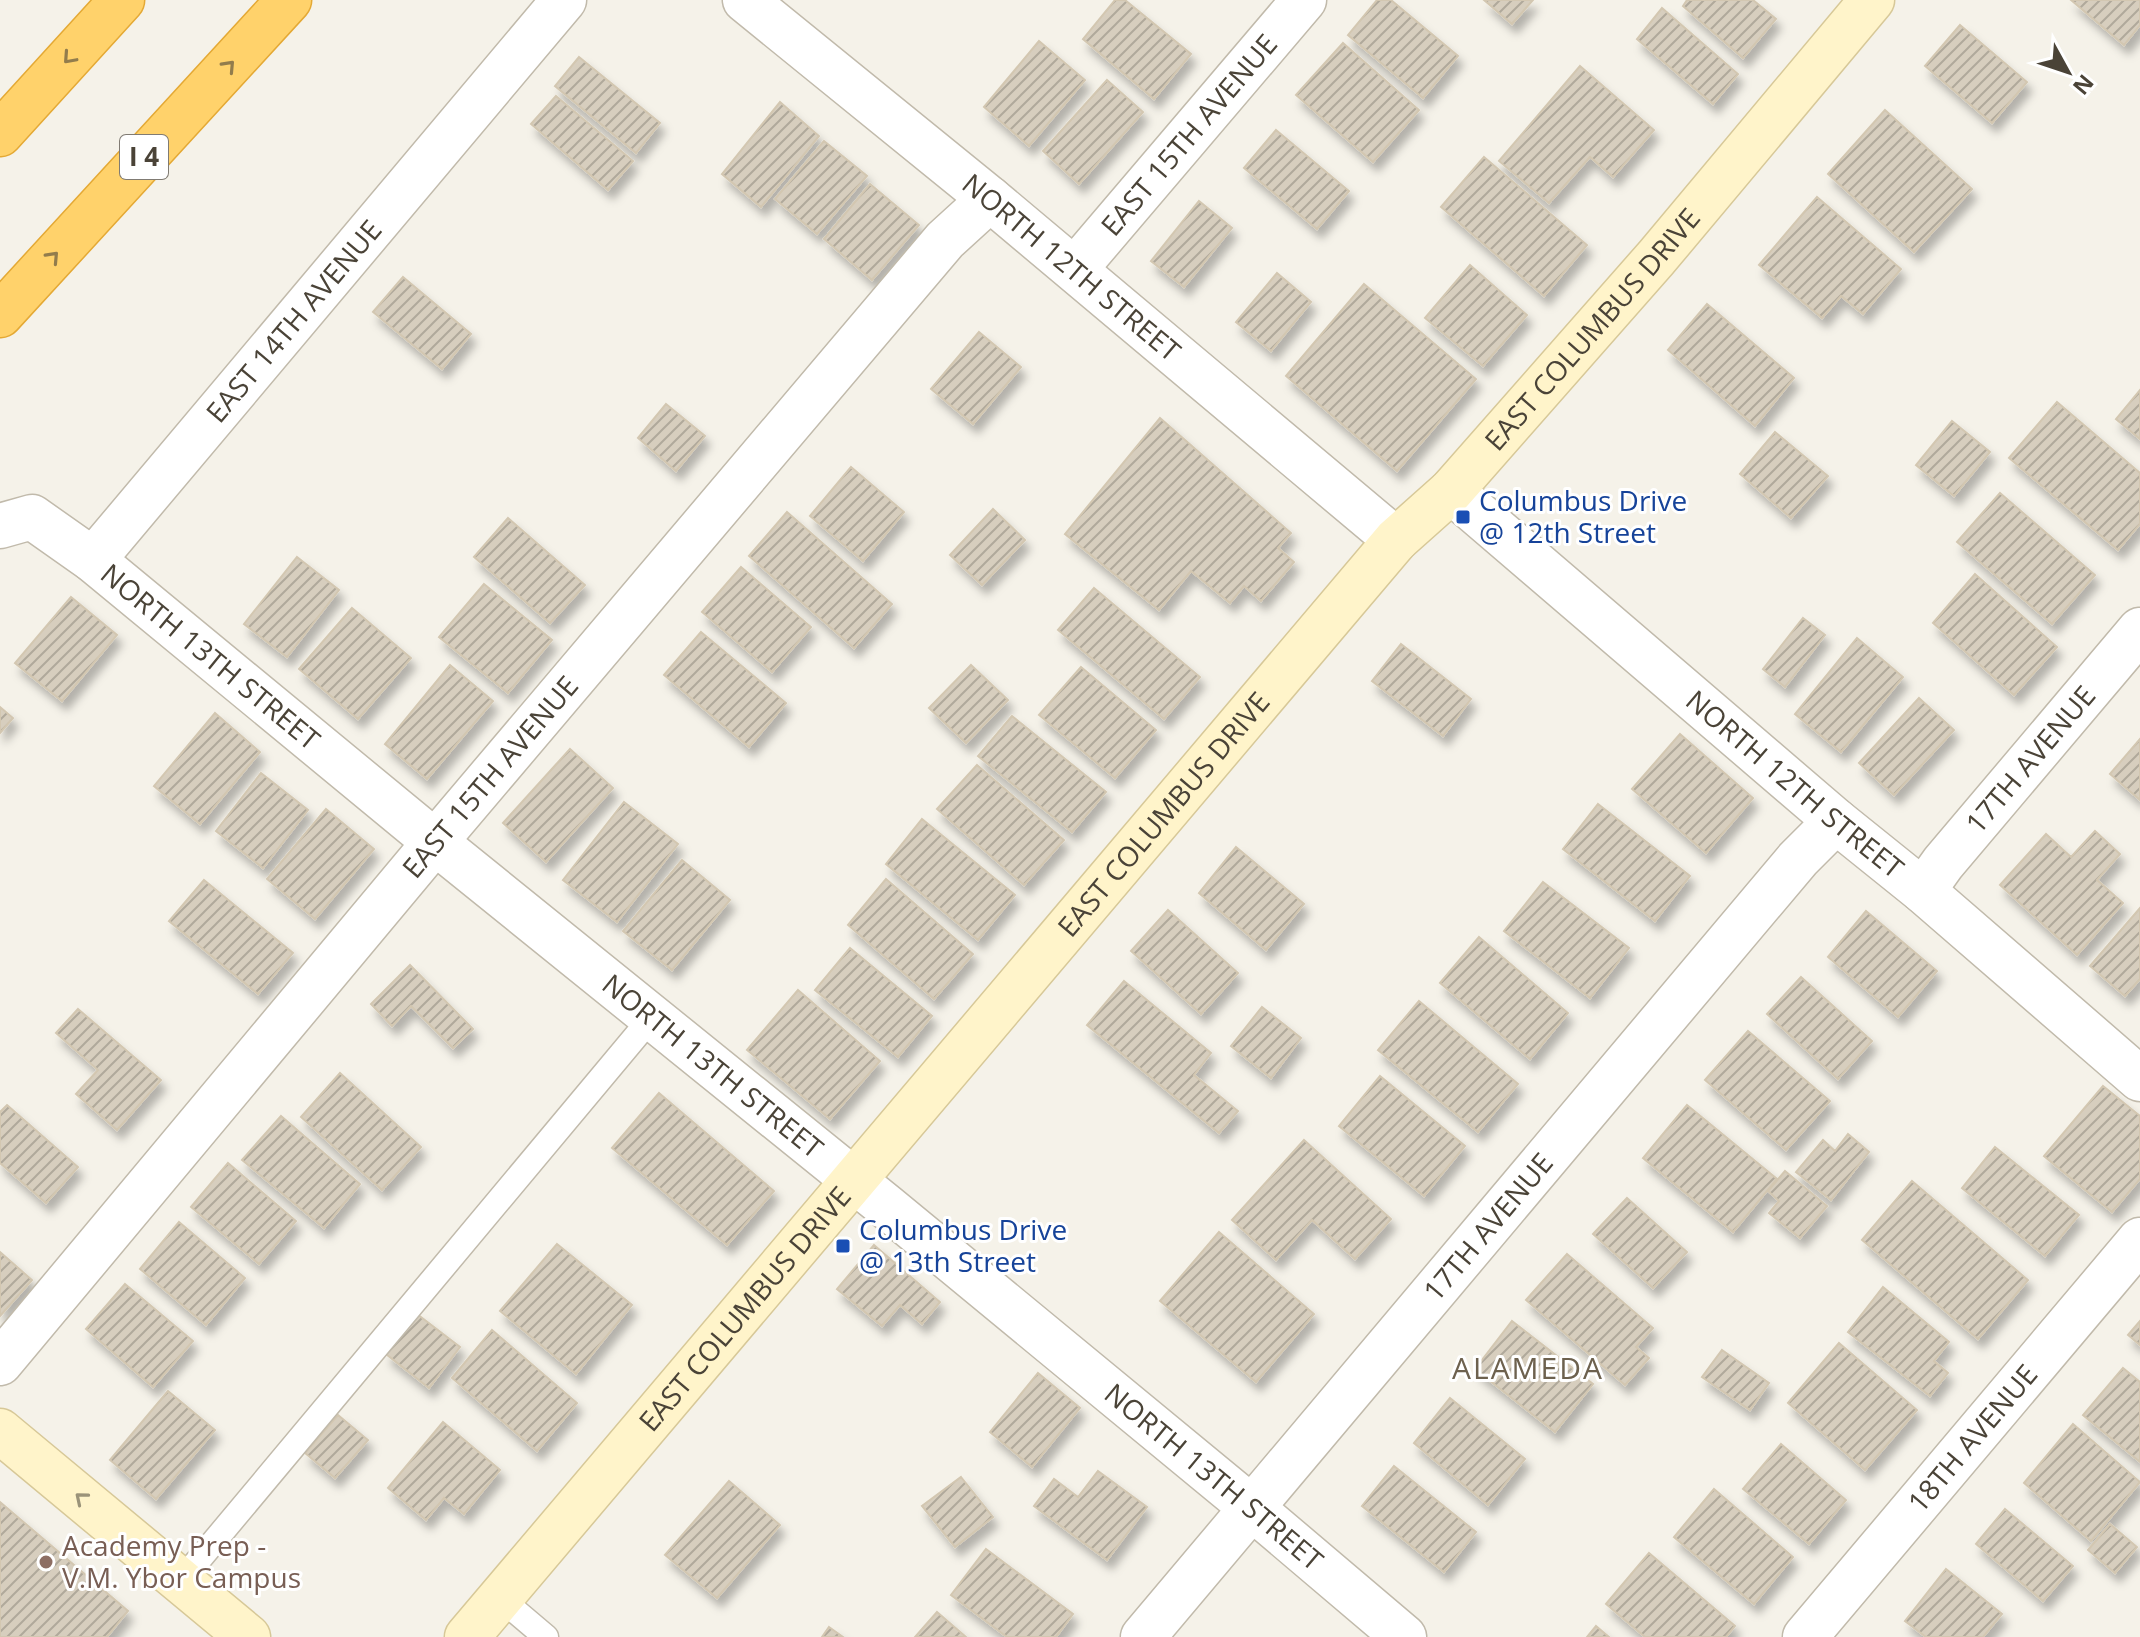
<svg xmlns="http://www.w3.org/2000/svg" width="2140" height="1637" viewBox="0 0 2140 1637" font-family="'Open Sans',sans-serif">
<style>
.building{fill:url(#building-hatch);stroke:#d3c7b1;stroke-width:2;filter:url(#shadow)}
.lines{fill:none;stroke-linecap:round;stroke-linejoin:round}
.service-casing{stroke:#c1baab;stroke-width:27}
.minor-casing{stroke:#c1baab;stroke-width:47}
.secondary-casing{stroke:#d7c898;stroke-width:47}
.motorway-casing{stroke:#e4a935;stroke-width:47}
.service{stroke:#fff;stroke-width:24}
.minor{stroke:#fff;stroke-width:44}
.secondary{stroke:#fff4ca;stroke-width:44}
.motorway{stroke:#ffd26b;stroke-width:44}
.oneway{stroke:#927c4c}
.oneway2{stroke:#9b9379}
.transit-dot{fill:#1a4fb4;stroke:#fff;stroke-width:3}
.education-dot{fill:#8d6e63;stroke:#fff;stroke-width:3}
.labels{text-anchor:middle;stroke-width:6;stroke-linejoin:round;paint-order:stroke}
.shield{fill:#fff;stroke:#807b73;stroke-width:2}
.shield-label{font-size:26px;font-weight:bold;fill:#4a4337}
.street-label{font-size:28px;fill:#4a4337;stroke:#fff}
.transit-label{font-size:28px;fill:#164399;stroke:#fff;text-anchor:start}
.education-label{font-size:28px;fill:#785e54;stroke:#fff;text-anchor:start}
.neighbourhood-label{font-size:30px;letter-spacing:2px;fill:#6d614e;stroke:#fff}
</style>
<defs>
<pattern id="building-hatch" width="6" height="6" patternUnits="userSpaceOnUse" patternTransform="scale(2)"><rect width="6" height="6" fill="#d7cebe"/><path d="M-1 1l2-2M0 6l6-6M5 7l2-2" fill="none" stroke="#b0a99b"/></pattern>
<filter id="shadow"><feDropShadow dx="5" dy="9" stdDeviation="4" flood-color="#0004"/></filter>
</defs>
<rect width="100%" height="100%" fill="#f5f2e9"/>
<path class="building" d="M1115,0H1125L1191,54L1154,99L1083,39Z
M1377,0H1391L1458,56L1423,98L1348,35Z
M1484,0H1533L1512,24Z
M1687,0H1753L1776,19L1743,58L1683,6Z
M2071,0H2140V25L2124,45Z
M1662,8L1738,74L1713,104L1637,39Z
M1960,25L2027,82L1992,123L1925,66Z
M1039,41L1085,80L1029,146L984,107Z
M1343,43L1419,110L1373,162L1296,95Z
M579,57L660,123L636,153L555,86Z
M1580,66L1654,130L1613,177L1590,157L1549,203L1499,161Z
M1107,80L1143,112L1079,184L1043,151Z
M556,96L633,161L608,190L531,124Z
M780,102L819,136L761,207L722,174Z
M1885,110L1972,189L1914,252L1828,174Z
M1276,130L1349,191L1317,229L1244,168Z
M824,141L867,176L817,234L775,199Z
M1484,157L1587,245L1544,296L1441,207Z
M870,184L919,225L872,280L824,239Z
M1817,197L1901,269L1863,314L1841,296L1822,318L1759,265Z
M1199,201L1232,228L1184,287L1151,261Z
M1470,265L1527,315L1483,366L1425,318Z
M1277,273L1311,302L1271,351L1236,322Z
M403,277L471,334L442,369L373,312Z
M1364,284L1476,379L1397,471L1286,376Z
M1707,304L1794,378L1755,426L1668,350Z
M979,332L1021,367L973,424L931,389Z
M2140,390V439L2116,419Z
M2057,402L2140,473V524L2118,550L2009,458Z
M666,404L705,436L676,471L638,438Z
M1160,418L1291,533L1278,548L1294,562L1261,601L1244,586L1230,603L1191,571L1159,610L1065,534Z
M1952,421L1990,452L1954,496L1916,465Z
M1775,432L1828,476L1791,518L1740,474Z
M851,467L904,512L863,561L810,516Z
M2000,493L2095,575L2052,624L1957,542Z
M993,509L1025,540L982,585L950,555Z
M787,512L892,604L854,648L749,556Z
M508,518L585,585L550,623L474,557Z
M297,557L339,590L287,657L244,624Z
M741,567L811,627L772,672L702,612Z
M1975,574L2057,647L2014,695L1933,623Z
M484,584L552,640L508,693L439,637Z
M1094,588L1200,677L1164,719L1058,630Z
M71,597L117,635L62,701L15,663Z
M352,608L411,658L358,719L299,669Z
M1803,618L1825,635L1785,687L1763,669Z
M701,632L786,703L749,747L664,675Z
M1857,638L1903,677L1841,752L1795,714Z
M1401,644L1471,699L1443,736L1372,681Z
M450,665L493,701L427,779L385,744Z
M971,665L1008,700L966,743L929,708Z
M1081,667L1156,730L1115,778L1039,715Z
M1919,698L1954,730L1894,795L1859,763Z
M0,707L13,718L0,733Z
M215,713L260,752L200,824L154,786Z
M1012,716L1106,792L1072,832L978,756Z
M1680,734L1753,798L1706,853L1632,789Z
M2140,739V800L2110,774Z
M570,749L613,788L546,862L503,823Z
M977,765L1064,840L1024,885L937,809Z
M261,773L308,810L263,868L216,831Z
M624,802L678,844L617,922L563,880Z
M1598,804L1690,876L1655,921L1563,849Z
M326,809L374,849L315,919L267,879Z
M922,819L1015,895L978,940L886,864Z
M2095,831L2120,854L2097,880L2123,903L2077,955L2000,885L2046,834L2071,857Z
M1236,847L1304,904L1266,950L1199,893Z
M682,860L730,900L672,970L623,931Z
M886,879L973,954L934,999L848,925Z
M204,880L293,953L258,994L169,921Z
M1543,882L1629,948L1590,998L1504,931Z
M2140,908V979L2125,996L2090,966Z
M1168,910L1238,973L1201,1014L1131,951Z
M1866,911L1937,971L1898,1017L1828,957Z
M1479,937L1568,1013L1530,1059L1440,983Z
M850,948L932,1016L898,1057L815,990Z
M410,965L473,1029L453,1048L411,1006L392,1026L371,1004Z
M1801,977L1872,1041L1838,1079L1767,1014Z
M1124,981L1211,1053L1194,1075L1238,1111L1219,1133L1087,1025Z
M798,990L880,1061L830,1119L747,1050Z
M1419,1001L1518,1084L1478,1132L1378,1050Z
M1262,1007L1301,1038L1271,1078L1231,1046Z
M78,1009L161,1080L117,1130L76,1094L98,1070L56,1033Z
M1748,1031L1830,1101L1786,1150L1705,1080Z
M340,1073L421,1147L382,1190L301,1117Z
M1380,1076L1465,1146L1424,1196L1339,1126Z
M2103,1086L2140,1116V1179L2112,1212L2044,1156Z
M659,1093L774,1191L727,1245L612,1148Z
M7,1105L78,1167L46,1203L0,1163V1112Z
M1687,1105L1777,1179L1733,1232L1643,1158Z
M281,1116L360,1184L324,1228L242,1160Z
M1848,1134L1869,1152L1831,1200L1796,1172L1823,1140L1835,1151Z
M1304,1140L1391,1219L1355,1259L1312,1220L1276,1260L1232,1220Z
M1995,1147L2079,1215L2045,1256L1962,1188Z
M228,1163L296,1221L259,1264L191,1207Z
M1785,1171L1827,1206L1800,1238L1769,1213L1779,1201L1768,1191Z
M1912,1181L2028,1280L1978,1339L1862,1240Z
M1627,1198L1687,1252L1653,1288L1593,1234Z
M179,1222L245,1278L206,1325L140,1269Z
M1219,1232L1314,1314L1256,1382L1160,1301Z
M557,1244L632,1305L576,1374L500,1311Z
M874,1245L940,1302L922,1324L900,1305L882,1326L837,1289Z
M0,1252L32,1280L0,1316Z
M1567,1254L1653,1328L1636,1347L1649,1358L1625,1385L1526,1300Z
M125,1284L193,1341L153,1387L86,1329Z
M1883,1287L1949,1342L1934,1361L1948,1373L1930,1396L1848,1332Z
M417,1314L460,1347L429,1388L386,1354Z
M1512,1321L1593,1384L1555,1432L1475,1369Z
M2140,1321V1345L2128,1335Z
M492,1330L577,1403L537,1451L452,1378Z
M1839,1343L1917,1410L1865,1470L1788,1403Z
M1722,1350L1769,1383L1750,1410L1702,1377Z
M2123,1368L2140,1382V1462L2083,1415Z
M1038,1373L1080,1408L1032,1467L990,1432Z
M168,1391L215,1430L156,1499L110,1460Z
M1450,1398L1525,1459L1488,1505L1414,1443Z
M338,1415L368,1440L335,1478L305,1453Z
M443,1422L500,1470L464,1514L444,1498L426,1520L388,1488Z
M2073,1424L2140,1482L2091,1541L2024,1483Z
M1781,1444L1846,1500L1809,1544L1743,1489Z
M1394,1466L1476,1532L1444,1572L1362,1506Z
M1098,1471L1147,1507L1107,1560L1034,1506L1054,1479L1078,1497Z
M961,1477L993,1517L955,1547L922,1506Z
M729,1481L780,1525L717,1598L665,1555Z
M1714,1489L1793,1557L1754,1604L1674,1537Z
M0,1502L128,1611L107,1637H0Z
M2005,1509L2073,1566L2043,1601L1976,1544Z
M2110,1524L2137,1547L2115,1573L2088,1550Z
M986,1549L1073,1614L1056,1637H1007L951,1595Z
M1649,1553L1735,1626L1726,1637H1645L1606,1604Z
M1946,1569L2002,1614L1983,1637H1926L1905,1621Z
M937,1612L966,1637H915Z
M1596,1626L1609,1637H1587Z
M829,1627L843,1637H822Z"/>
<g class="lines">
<defs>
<path id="service" d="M181,1581L652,1017
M500,1598L546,1637"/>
<g id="minor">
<path id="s1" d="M745,0L990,199L1396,540"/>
<path id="s2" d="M1075,269L1304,0"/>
<path id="s3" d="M1451,491L1836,821L1923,891L2140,1079"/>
<path id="s4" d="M0,526L32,517L93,560L435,842L887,1207L1252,1508L1404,1637"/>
<path id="s5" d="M93,560L564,0"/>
<path id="s6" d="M1923,891L1943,863L2140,630"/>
<path id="s7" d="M0,1363L435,842L945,240L990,199"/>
<path id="s8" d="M1143,1637L1798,859L1836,821"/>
<path id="s9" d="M1805,1637L2140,1240"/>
</g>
<g id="secondary">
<path d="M0,1431L248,1637"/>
<path id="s10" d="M467,1637L1396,540L1451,491L1656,258L1872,0"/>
</g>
<path id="motorway" d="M0,134L122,0
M0,315L289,0"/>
</defs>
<use href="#service" class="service-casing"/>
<use href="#minor" class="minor-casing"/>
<use href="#secondary" class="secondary-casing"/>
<use href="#motorway" class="motorway-casing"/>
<use href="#service" class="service"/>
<use href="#minor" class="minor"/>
<use href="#secondary" class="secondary"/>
<use href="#motorway" class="motorway"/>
</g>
<defs><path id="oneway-chevron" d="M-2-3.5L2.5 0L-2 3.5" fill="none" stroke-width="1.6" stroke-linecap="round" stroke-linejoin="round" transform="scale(2)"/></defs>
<g class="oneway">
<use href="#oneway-chevron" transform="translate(69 58) rotate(132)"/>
<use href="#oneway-chevron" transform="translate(229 66) rotate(-47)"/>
<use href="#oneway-chevron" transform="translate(53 257) rotate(-47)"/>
</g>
<use class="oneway2" href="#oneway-chevron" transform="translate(81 1498) rotate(-140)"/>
<g class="transit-dot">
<rect x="1455" y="509" width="16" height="16" rx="4"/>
<rect x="835" y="1238" width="16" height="16" rx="4"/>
</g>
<circle class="education-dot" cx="46" cy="1562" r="8"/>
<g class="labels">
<rect class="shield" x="120" y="135" width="48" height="44" rx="6"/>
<g class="shield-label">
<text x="144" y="166">I 4</text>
</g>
<g class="street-label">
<text dy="10" stroke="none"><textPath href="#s2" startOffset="176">EAST 15TH AVENUE</textPath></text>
<text dy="10" stroke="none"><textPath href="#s1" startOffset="422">NORTH 12TH STREET</textPath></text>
<text dy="10" stroke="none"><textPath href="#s5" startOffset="312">EAST 14TH AVENUE</textPath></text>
<text dy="10" stroke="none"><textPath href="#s10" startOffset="1726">EAST COLUMBUS DRIVE</textPath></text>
<text dy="10" stroke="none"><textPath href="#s4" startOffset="260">NORTH 13TH STREET</textPath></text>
<text dy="10" stroke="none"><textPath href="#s6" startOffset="170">17TH AVENUE</textPath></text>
<text dy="10" stroke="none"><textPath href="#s7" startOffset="764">EAST 15TH AVENUE</textPath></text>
<text dy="10" stroke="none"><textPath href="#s3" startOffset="452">NORTH 12TH STREET</textPath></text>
<text dy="10" stroke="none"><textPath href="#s10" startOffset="1078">EAST COLUMBUS DRIVE</textPath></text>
<text dy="10" stroke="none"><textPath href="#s4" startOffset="908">NORTH 13TH STREET</textPath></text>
<text dy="10" stroke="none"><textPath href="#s8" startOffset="536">17TH AVENUE</textPath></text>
<text dy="10" stroke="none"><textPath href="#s10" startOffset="430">EAST COLUMBUS DRIVE</textPath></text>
<text dy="10" stroke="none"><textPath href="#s9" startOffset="260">18TH AVENUE</textPath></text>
<text dy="10" stroke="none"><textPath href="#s4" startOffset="1556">NORTH 13TH STREET</textPath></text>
</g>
<g class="transit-label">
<text x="1479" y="511">Columbus Drive<tspan x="1479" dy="32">@ 12th Street</tspan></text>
<text x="859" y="1240">Columbus Drive<tspan x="859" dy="32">@ 13th Street</tspan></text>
</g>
<g class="education-label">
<text x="62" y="1556">Academy Prep -<tspan x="62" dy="32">V.M. Ybor Campus</tspan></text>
</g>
<g class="neighbourhood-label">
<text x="1528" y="1379">ALAMEDA</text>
</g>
</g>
<g transform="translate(2068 72) rotate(130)" stroke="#ffffff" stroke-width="6" paint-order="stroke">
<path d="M0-6L14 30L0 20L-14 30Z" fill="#4a4337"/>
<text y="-12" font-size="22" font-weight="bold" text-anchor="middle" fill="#4a4337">N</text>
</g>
</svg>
